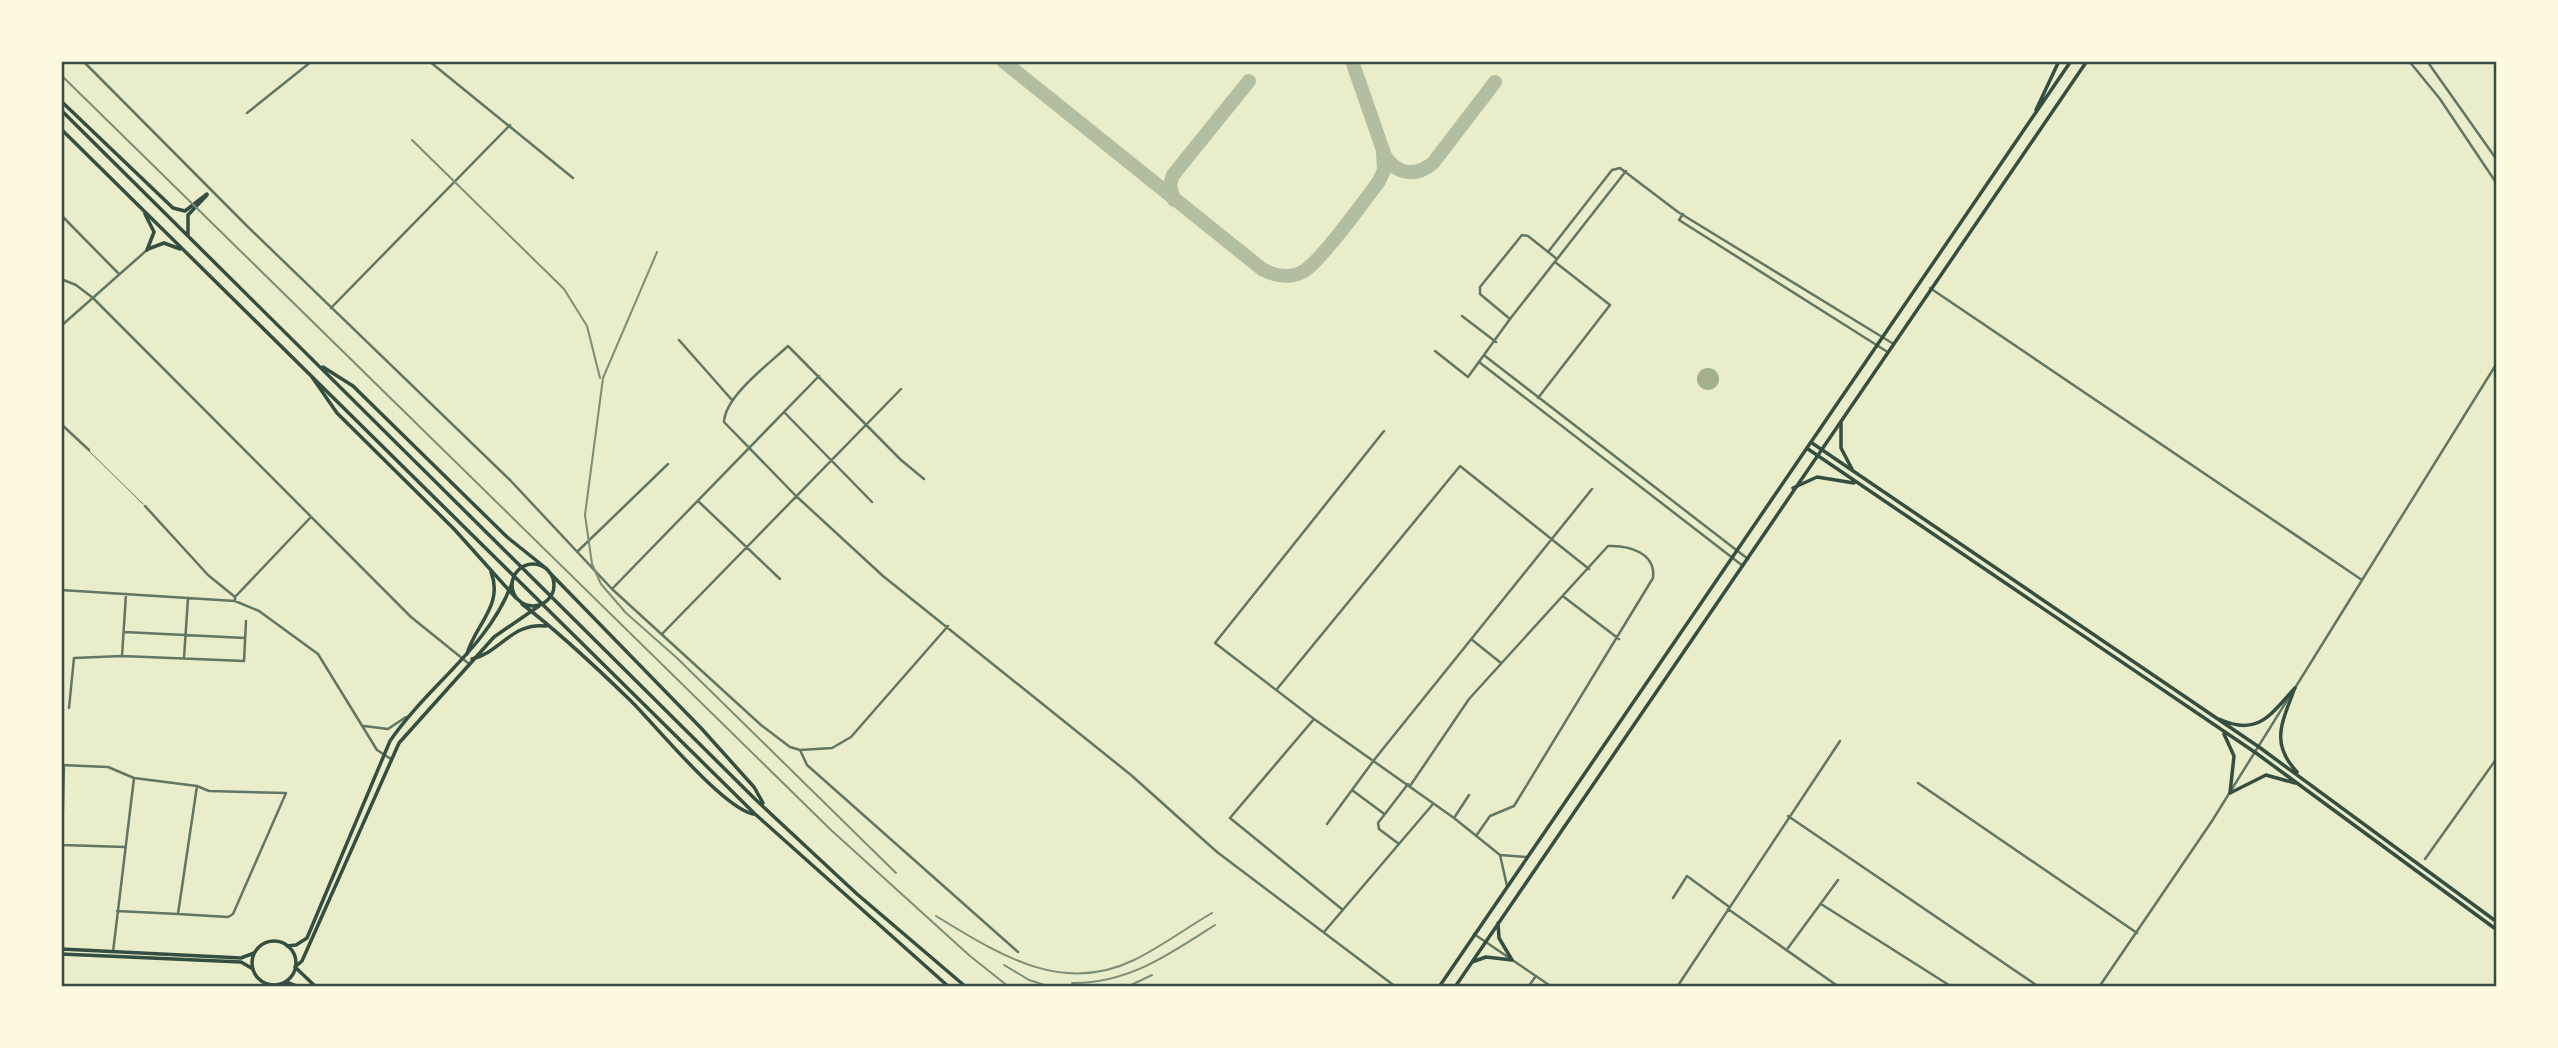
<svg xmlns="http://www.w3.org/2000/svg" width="2558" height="1048" viewBox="0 0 2558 1048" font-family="'Noto Sans',sans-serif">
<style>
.water{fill:#a3b18a}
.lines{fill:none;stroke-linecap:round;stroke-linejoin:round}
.taxiway{stroke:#b2bea0;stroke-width:14}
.service{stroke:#617663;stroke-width:1}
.minor{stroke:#617663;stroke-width:2.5}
.tertiary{stroke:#617663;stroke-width:2.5}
.secondary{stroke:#344e41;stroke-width:3.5}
.primary{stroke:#344e41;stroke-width:3.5}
.trunk{stroke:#344e41;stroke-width:3.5}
.rail{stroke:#7c8e77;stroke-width:2}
.neatline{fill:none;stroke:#344e41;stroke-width:2.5}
</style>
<rect width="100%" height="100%" fill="#e9edc9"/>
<path class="water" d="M1697 379a11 11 0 1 1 22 0a11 11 0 1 1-22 0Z"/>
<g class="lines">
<path class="taxiway" d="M1003,61L1262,269C1275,276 1291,279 1304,271C1321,261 1365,200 1379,181L1384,170L1383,152
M1352,61L1385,156C1397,175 1416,177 1433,163L1495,82
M1174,200L1170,185L1173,175L1249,81"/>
<path class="service" d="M89,451L143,504"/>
<path class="minor" d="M83,61L246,225L510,480L612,589L761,725L790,747L800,750L832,748L851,737L948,626
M429,61L573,178
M2409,61L2440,99L2497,184
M2427,61L2497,160
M247,113L312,61
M61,215L119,274
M61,279L76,285L93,298L411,617L468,663
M1930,288L2362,580
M331,308L510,125
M1462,316L1496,342
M61,326L147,250
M679,340L732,400
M1435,351L1468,377L1510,319
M1485,356L1748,559
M1479,362L1743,566
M1538,398L1610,305L1555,262
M784,412L872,502
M61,424L89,450
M1384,431L1215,643L1314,719L1454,818L1500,855L1527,857
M924,479L901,460L788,346C769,364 725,396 724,422L795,495L883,576L1131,775L1217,852L1396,987
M698,501L780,579
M145,506L208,575L235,597V601
M577,552L668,464
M612,589L819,376
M61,590L235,601L259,611L318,654L377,750L391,759
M235,597L310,518
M1564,597L1619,639
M124,632L245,638
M662,634L901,389
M1471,639L1501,663
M122,656L244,661L246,621
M184,658L188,598
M2295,688L2497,363
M1277,689L1460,466L1589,569
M69,708L74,658L122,656L126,594
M1314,719L1230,818L1343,910
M364,726L388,729L406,717
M800,750L807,765L1018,952
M61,765L108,767L134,778L197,786L209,791L286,793L233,914L228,917L178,914
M64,765L62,845L125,847
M1410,786L1469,699L1608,546C1629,545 1656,553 1653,578L1514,806L1490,816L1476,836
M1352,790L1383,813
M1788,816L2039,987
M1454,818L1469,795
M1327,824L1374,760L1592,489
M1399,844L1379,829L1378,823L1408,784
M1500,855L1507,886
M2425,859L2497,758
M1673,898L1687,876L1728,906
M1821,904L1952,987
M1728,909L1839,987
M117,911L178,914L197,786
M1324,932L1433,804
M1788,948L1838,880
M113,952L134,778
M1528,987L1536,976
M1677,987L1840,741
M2099,987L2212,821L2291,694"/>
<path class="tertiary" d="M1683,214L1679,220L1886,351
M1548,252L1612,170L1620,168L1678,212L1892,343
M1557,259L1528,236L1522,235L1480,287V294L1510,319L1626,171
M1918,783L2137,933
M1474,934L1552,987
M264,983L265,987"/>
<path class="secondary" d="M1841,422V448L1853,471
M1812,443L2259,747L2497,922
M1808,449L2256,753L2497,930
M1793,488L1817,477L1854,483
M2294,690C2282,723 2270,743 2297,772
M2219,719C2258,737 2270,715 2295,688
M2224,734L2234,756L2230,793
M2230,793L2266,775L2295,783
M252 963a22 22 0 1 1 44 0a22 22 0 1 1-44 0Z
M287,946L296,945L307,938L390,741C428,685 488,648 512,583
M61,949L241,958L254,953
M61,954L241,962L253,969
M286,982L299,987
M316,987L295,967L302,961L399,743L494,637L539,606"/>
<path class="primary" d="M2036,110L2059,61
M1498,923L1499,938L1512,960
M1472,962L1486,957L1512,960
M1439,987L2071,61
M1455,987L2087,61"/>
<path class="trunk" d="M61,101L173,208L185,211L207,194
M61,110L755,799L857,894L966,987
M61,129L755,814L949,987
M145,214L154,232L147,250
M188,235V215L207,195
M148,249L164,243L180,249
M323,367L353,386L507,537L547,569
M312,377L337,413L454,529L516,598
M512 585a21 21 0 1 1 42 0a21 21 0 1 1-42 0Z
M549,572L701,728L754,787L763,803
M522,604C560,633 597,668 631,701C656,726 722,807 753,814
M467,654C475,625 504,605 491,572
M472,659C501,652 512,622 546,626"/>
<path class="rail" d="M61,75L831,830L970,956L1009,987
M412,140L564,289L587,326L600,378
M657,252L603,378L585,515L592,564L601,584L626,613L677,658L896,873
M936,916C997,953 1061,996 1134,960C1161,947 1186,928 1212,913
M1004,965L1029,980L1051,987
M1072,983C1128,984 1170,954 1215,925
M1127,987L1152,975"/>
</g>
<rect width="2558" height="1048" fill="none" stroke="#fefae0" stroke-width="126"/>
<rect x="63" y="63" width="2432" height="922" class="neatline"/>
</svg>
